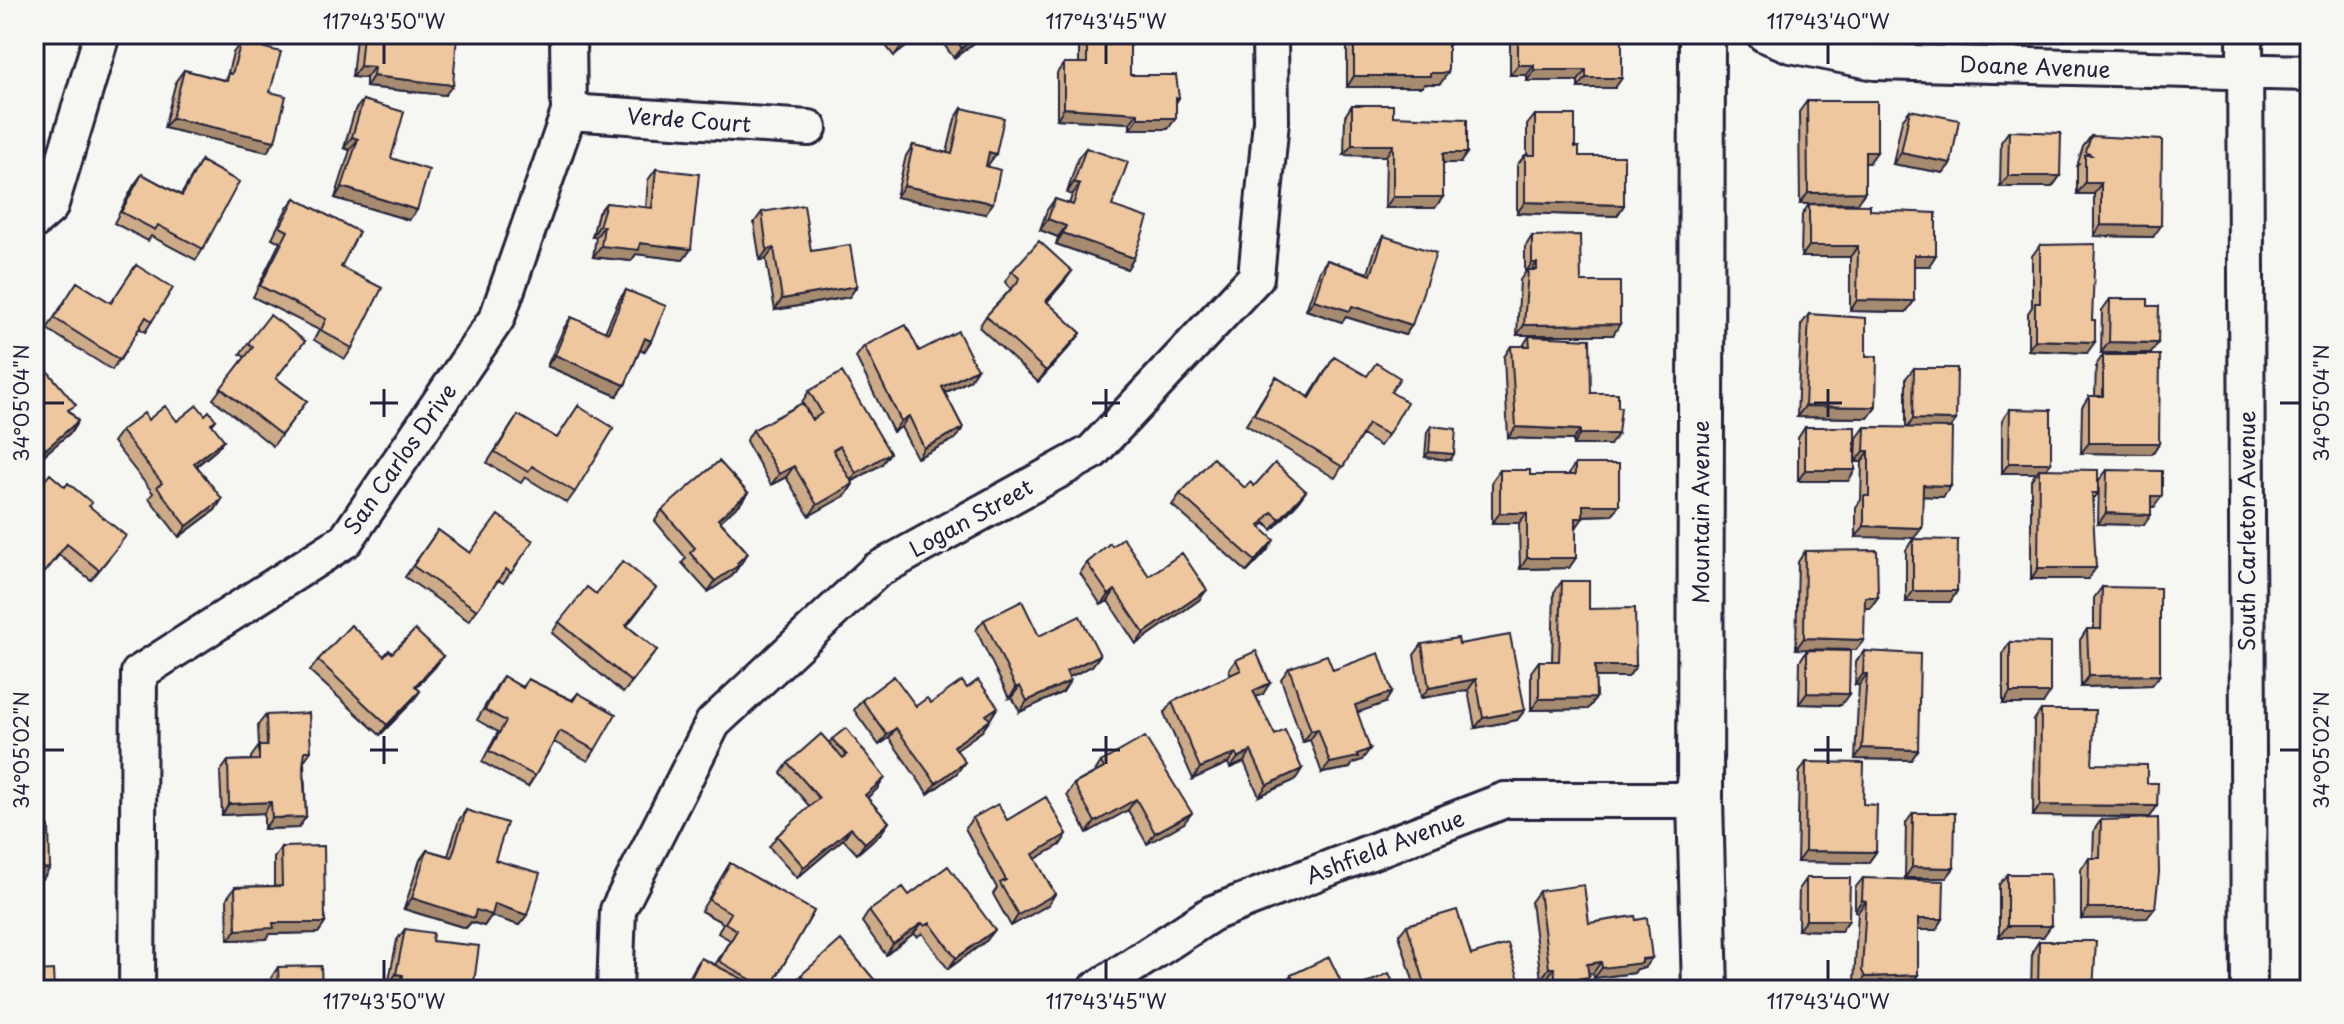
<svg xmlns="http://www.w3.org/2000/svg" width="2344" height="1024" viewBox="0 0 2344 1024" font-family="'Playpen Sans',sans-serif">
<style>
.lines{fill:none;stroke-linecap:round;stroke-linejoin:round}
.street-casing{stroke:#22223b;stroke-width:40}
.secondary-casing{stroke:#22223b;stroke-width:50}
.street{stroke:#f6f6f2;stroke-width:34}
.secondary{stroke:#f6f6f2;stroke-width:44}
.wall{fill:#cdab88;stroke:#22223b;stroke-width:2}
.shaded-wall{fill:#a78b6f;stroke:#22223b;stroke-width:2}
.building{fill:#eec79e;stroke:#22223b;stroke-width:2}
.ticks{fill:none;stroke:#22223b;stroke-width:3}
.labels{text-anchor:middle;stroke-width:6;stroke-linejoin:round;paint-order:stroke}
.street-label{font-size:22px;fill:#22223b;stroke:#f6f6f2}
.neatline{fill:none;stroke:#22223b;stroke-width:3}
.ticks-label{font-size:20px;text-anchor:middle;fill:#22223b}
</style>
<rect width="100%" height="100%" fill="#f6f6f2"/>
<filter id="ink" filterUnits="userSpaceOnUse"><feTurbulence type="fractalNoise" baseFrequency=".0125" numOctaves="2"/><feDisplacementMap in="SourceGraphic" scale="16" xChannelSelector="R" yChannelSelector="G"/><feConvolveMatrix kernelMatrix="1 2 1 2 8 2 1 2 1" color-interpolation-filters="sRGB"/></filter>
<g filter="url(#ink)">
<g class="lines">
<defs>
<path id="street" d="M1764,34L1791,45L1875,62L2310,73
M2245,34L2249,990
M569,112L809,128
M34,221L50,207L102,34
M137,990L139,673L346,540L497,318L569,112L568,34
M615,990L618,910L713,723L877,570L1092,452L1256,277L1271,121L1270,34
M1095,990L1213,913L1505,800H1700"/>
<path id="secondary" d="M1702,34L1700,800L1705,990"/>
</defs>
<use href="#street" class="street-casing"/>
<use href="#secondary" class="secondary-casing"/>
<use href="#street" class="street"/>
<use href="#secondary" class="secondary"/>
</g>
<path class="wall" d="M358,34H443L445,95L366,87V78L352,77L356,38Z
M877,34H923L894,56Z
M936,34H986L954,58Z
M1044,34H1087V36L1130,75L1179,98L1176,103L1168,129H1130V123L1057,119V73L1064,63H1079V47H1044Z
M1510,34H1622L1615,88H1578V81H1527V75H1510Z
M1354,35H1431L1440,84H1424L1422,87H1347V45Z
M241,42L267,152L164,128L176,81L184,70L224,80L227,76L233,53Z
M363,100L391,158L409,220L335,198L350,150L344,148L355,110Z
M1807,101L1869,163H1865V192L1857,203L1800,204L1799,112Z
M1352,105L1393,116L1460,163H1443L1435,208H1385L1386,156L1344,155L1345,116Z
M962,108L988,165L986,164V166L993,203L985,214L896,197L906,156L913,145L947,153L955,119Z
M1910,110L1951,163L1943,173L1893,164L1902,120Z
M1535,115L1575,147L1579,156L1624,205L1617,216L1517,213V165L1525,155H1527V125Z
M2009,131L2060,176L2052,187H2000L2001,142Z
M2091,136L2153,237L2094,236V194H2077V166L2079,164L2078,163L2083,147Z
M1086,148L1134,258L1127,269L1056,244L1058,237L1040,230L1047,210L1055,199L1069,204L1072,195L1067,193L1078,158Z
M201,161L203,249L196,260L151,236L148,241L114,223L134,185L142,174L181,195Z
M656,169L691,249L683,260L636,254L631,261L593,257L596,237H592L598,213L606,203L646,208L648,180Z
M295,198L341,267L352,348L345,359L314,340L319,330L253,297L280,242L272,238L287,208Z
M1809,204L1870,210L1929,266H1914V301L1906,312L1850,311V257H1801L1802,215Z
M762,212L857,286L849,297L775,310L766,259L760,260L754,223Z
M1384,236L1412,325L1405,335L1346,317L1342,322L1306,310L1320,270L1327,260L1368,273L1376,247Z
M1532,236L1581,282L1613,335H1517L1520,280L1525,273V247Z
M2040,245L2087,353L2028,350V313L2032,307V256Z
M136,265L152,321L145,332L139,328L112,370L47,329L77,282L111,303Z
M1012,271H1072L1064,282L1047,302L1081,333L1073,343L1038,382L979,327L986,316L1011,289L1005,282Z
M626,290L651,341L644,352L640,350L625,385L617,396L547,366L564,328L571,317L605,332L619,300Z
M2110,299L2148,306L2158,343L2151,353H2101L2102,310Z
M1809,314L1866,356L1876,407L1868,418L1797,417L1801,325Z
M1529,336L1591,393L1610,445H1573V440L1508,438L1504,357L1511,346H1523Z
M305,341L276,378L307,401L273,446L213,399L245,357L240,354L248,343Z
M864,346L919,351L977,369L970,380L945,393L963,428L955,439L917,458L901,427L893,432L856,357Z
M34,355L70,412L78,421L71,432L38,460L34,455Z
M2103,355L2159,443L2152,454L2081,453L2082,407L2089,396H2095L2096,365Z
M1334,357L1391,392L1388,435L1380,446L1362,435L1335,478L1246,425L1276,377L1309,397Z
M1914,368L1956,420L1950,428L1951,486L1943,497L1923,496L1856,537V507L1861,500L1862,462H1856L1857,438L1865,427L1906,428V378Z
M809,391L882,464L852,482L853,484L846,495L809,516L786,477L771,485L746,441L753,430L812,419L802,402Z
M578,406L575,492L567,503L525,477L521,483L487,463L518,415L557,438Z
M2010,409L2046,469L2098,493L2093,500L2088,579H2031V480L2036,473H2002V420Z
M205,415L216,420L212,425L224,440L216,450L197,466L222,499L215,510L179,537L149,498L153,493L113,442L121,431Z
M1431,426L1450,460L1425,457L1427,432Z
M1805,427L1855,470L1848,481H1798V438Z
M1575,464L1619,505L1612,515L1583,516L1576,528L1569,568L1520,569L1519,523H1492V481L1500,470L1530,475H1568Z
M2107,470L2154,507H2151L2144,525L2098,524L2099,480Z
M1254,486L1306,491L1298,502L1272,530L1265,523L1261,527L1267,551L1247,572L1172,505L1180,494L1245,488Z
M748,493L740,504L720,521L748,553L732,576L708,592L682,563L686,558L655,521L662,510Z
M34,494L89,507L118,547L91,580L59,555L34,586Z
M438,530L470,553L533,541L503,583L498,580L469,621L405,577Z
M1913,539L1957,591L1950,602H1906V550Z
M1112,546L1149,576L1199,600L1136,644L1108,601L1101,605L1080,573L1087,563Z
M1805,551L1878,597L1870,608H1864L1856,650L1796,649L1798,562Z
M1562,581L1589,609L1636,666L1628,677H1595L1596,698L1588,709L1531,710V672L1539,661H1552L1554,592Z
M2102,587L2160,675L2152,685L2081,687L2080,640L2087,629H2094V598Z
M596,594L648,598L627,626L657,650L623,693L552,633L559,622Z
M984,620L1039,636L1100,655L1092,666L1069,677L1063,692L1020,712L1012,697L1009,698L976,630Z
M2010,642L2043,704H2003V653Z
M1422,644H1459L1525,710L1517,720L1475,728L1468,690L1421,698L1414,655Z
M1807,650L1841,705L1799,704L1800,661Z
M1864,651L1918,750L1911,760L1855,759L1859,685H1855L1856,662Z
M392,653L443,656L435,667L416,687L420,691L412,702L380,735L310,671L318,660L384,656Z
M1236,660L1263,694L1256,697L1295,780L1259,796L1244,762L1230,768L1228,763L1193,779L1164,713L1172,702L1231,675L1229,670Z
M1289,668L1333,670L1385,703L1357,712L1362,760L1353,763L1350,768L1322,773L1310,740L1303,742L1281,679Z
M503,676L522,687L528,679L572,700L578,693L595,750L588,761L554,742L535,776L528,787L482,762L498,732L477,720L496,687Z
M862,700L916,706L931,703L991,718L982,731L956,749L957,773L928,794L889,738L879,745L854,710Z
M2041,710L2092,764L2147,783L2157,806L2150,817L2033,816L2034,720Z
M266,715L311,751L304,761L306,817L298,828L264,829V813L222,815L220,772L228,761L251,760V757L259,746L258,725Z
M832,739L877,789L867,798L889,822L881,833L857,854L843,839L797,878L769,847L777,836L810,807L781,773L788,763L829,743Z
M1101,762L1184,823L1147,844L1128,810L1087,833L1067,795L1074,784L1094,773Z
M1806,762L1863,804L1876,852L1868,863L1797,862L1799,773Z
M466,810L527,915L519,925L491,916L484,926L471,922L466,928L404,909L420,860L427,850L448,856L459,820Z
M1913,813L1954,868L1946,878H1905L1906,823Z
M973,818L1007,820L1067,834L1060,845L1035,859L1055,894L1048,905L1011,926L993,894L997,888L965,828Z
M2101,820L2147,918L2081,919V869L2089,858H2093L2094,830Z
M281,847L325,923L318,933L270,934L266,939L228,940L227,898L235,887L274,886V858Z
M730,863L814,911L769,990H683L694,969L701,958L715,965L730,940L718,933L723,923L701,911Z
M2007,874L2043,937H1999V885Z
M1806,878L1849,920L1841,931L1798,930L1799,888Z
M1863,878L1943,919L1936,930H1918V975L1913,981L1916,990H1873L1875,987L1858,988L1854,982L1858,912L1855,911V888Z
M1539,891L1589,923L1644,968L1637,969L1634,973L1594,978L1593,973L1589,974V977L1581,988L1567,990H1548L1547,978L1541,979L1531,902Z
M909,895L987,940L948,969L922,933L917,937L914,933L886,955L862,922L869,911Z
M1407,925L1471,955L1521,986L1518,990H1416L1399,935Z
M405,929L432,941L473,990H395L396,985H388L397,940Z
M2039,941L2093,990H2031L2032,952Z
M278,967L322,990H271V978Z
M801,975L883,990H797L793,985Z
M1291,975L1345,990H1286L1283,985Z"/>
<path class="shaded-wall" d="M916,34H923L894,56L902,45Z
M979,34H986L954,58L962,48Z
M1052,36H1087L1079,47H1044Z
M1518,65H1534L1527,75H1510Z
M360,66L374,67L366,78L352,77Z
M1534,70H1586L1578,81H1527Z
M1430,73H1448L1440,84H1424L1422,87H1347L1354,76Z
M373,76L453,85L445,95L366,87Z
M1586,78H1622L1615,88H1578Z
M1064,108L1138,113L1130,123L1057,119Z
M172,118L275,141L267,152L164,128Z
M1138,118H1176L1168,129H1130Z
M352,137L358,139L350,150L344,148Z
M1352,145H1393L1386,156L1344,155Z
M989,152L996,154L988,165L981,163Z
M1865,152H1877L1869,163H1858Z
M1443,153H1467L1460,163H1436Z
M1901,153L1951,163L1943,173L1893,164Z
M2008,176H2060L2052,187H2000Z
M1074,182L1080,184L1072,195L1067,193Z
M2085,183H2101L2094,194H2077Z
M904,186L993,203L985,214L896,197Z
M342,187L417,210L409,220L335,198Z
M1865,192L1857,203L1800,204L1808,193Z
M1393,197H1443L1435,208H1385Z
M1525,202L1624,205L1617,216L1517,213Z
M1048,219L1066,226L1058,237L1040,230Z
M2101,225L2161,226L2153,237L2094,236Z
M599,226H604L596,237H592Z
M1063,233L1134,258L1127,269L1056,244Z
M640,243L691,249L683,260L636,254L631,261L593,257L601,246Z
M1809,246H1858L1850,257H1801Z
M774,248L766,259L760,260L767,250Z
M1914,255H1936L1929,266H1907Z
M1532,263H1537L1530,273L1528,270L1525,273Z
M1072,271L1064,282L1038,312L1046,301Z
M857,286L849,297L775,310L782,299Z
M1314,300L1352,306L1412,325L1405,335L1346,317L1342,322L1306,310Z
M1857,300L1914,301L1906,312L1850,311Z
M1620,324L1613,335H1517L1524,325Z
M1081,333L1073,343L1038,382L1046,371Z
M645,338L651,341L644,352L638,349Z
M2035,340L2095,342L2087,353L2028,350Z
M2109,342L2158,343L2151,353H2101Z
M555,355L625,385L617,396L547,366Z
M977,369L970,380L934,398L942,387Z
M1805,406L1876,407L1868,418L1797,417Z
M909,416L901,427L893,432L901,421Z
M1913,419L1956,420L1948,430H1906Z
M78,421L71,432L38,460L46,449Z
M1516,427L1580,430L1573,440L1508,438Z
M963,428L955,439L917,458L924,448Z
M1580,434H1618L1610,445H1573Z
M224,440L216,450L187,473L194,463Z
M2089,443H2159L2152,454L2081,453Z
M1864,451H1869L1862,462H1856Z
M1429,452L1454,454L1450,460L1425,457Z
M890,453L882,464L849,483L856,473Z
M2009,463H2051L2043,473L2039,469L2036,473H2002Z
M794,466L786,477L771,485L779,474Z
M1805,470H1855L1848,481H1798Z
M853,484L846,495L809,516L817,505Z
M1923,485L1951,486L1943,497L1915,496Z
M1306,491L1298,502L1272,530L1280,519Z
M748,493L740,504L710,530L718,519Z
M2151,496H2162L2154,507H2144Z
M222,499L215,510L179,537L187,526Z
M1583,505H1619L1612,515L1575,516Z
M1500,513H1527L1519,523H1492Z
M2106,513L2151,515L2144,525L2098,524Z
M1576,518H1583L1575,529Z
M1864,526L1922,528L1914,538L1856,537Z
M1274,540L1267,551L1247,572L1255,561Z
M748,553L732,576L708,592L715,581Z
M1527,558H1576L1569,568L1520,569Z
M2038,568H2096L2088,579H2031Z
M1115,590L1108,601L1101,605L1109,595Z
M1207,590L1199,600L1136,644L1144,633Z
M1913,591H1957L1950,602H1906Z
M1865,597H1878L1870,608H1857Z
M1804,638L1864,640L1856,650L1796,649Z
M1100,655L1092,666L1059,682L1066,671Z
M443,656L435,667L407,697L415,686Z
M1595,666H1636L1628,677H1588Z
M1863,674H1867L1859,685H1855Z
M2160,675L2152,685L2081,687L2089,676Z
M1476,679L1468,690L1421,698L1429,688Z
M1070,681L1063,692L1020,712L1027,701Z
M1270,683L1263,694L1245,702L1253,691Z
M1020,686L1012,697L1009,698L1016,688Z
M420,691L412,702L380,735L387,725Z
M1392,692L1385,703L1347,716L1355,705Z
M1807,693L1849,694L1841,705L1799,704Z
M2010,693H2050L2043,704H2003Z
M1596,698L1588,709L1531,710L1539,699Z
M998,707L991,718L979,726L986,715Z
M1525,710L1517,720L1475,728L1483,718Z
M990,720L982,731L946,757L954,746Z
M896,728L889,738L879,745L887,735Z
M1318,729L1310,740L1303,742L1311,731Z
M1862,748L1918,750L1911,760L1855,759Z
M1370,749L1362,760L1353,763L1350,768L1322,773L1330,763Z
M1251,751L1244,762L1230,768L1238,758Z
M1236,753L1228,763L1193,779L1200,768Z
M965,762L957,773L928,794L936,783Z
M1302,769L1295,780L1259,796L1267,785Z
M885,778L877,789L858,806L865,795Z
M1136,799L1128,810L1087,833L1095,822Z
M271,802L264,813L222,815L229,804Z
M2040,805L2157,806L2150,817L2033,816Z
M1192,813L1184,823L1147,844L1155,833Z
M306,817L298,828L264,829L272,818Z
M889,822L881,833L857,854L865,843Z
M851,828L843,839L797,878L804,867Z
M1067,834L1060,845L1025,865L1033,854Z
M1805,851L1876,852L1868,863L1797,862Z
M1912,867L1954,868L1946,878H1905Z
M50,868L43,879H34V869Z
M1055,894L1048,905L1011,926L1018,915Z
M412,898L476,910L495,904L527,915L519,925L491,916L484,926L471,922L466,928L404,909Z
M1862,900L1866,901L1858,912L1855,911Z
M2088,908H2155L2147,918L2081,919Z
M1918,919H1943L1936,930H1911Z
M1806,920H1849L1841,931L1798,930Z
M273,923H325L318,933L270,934L266,939L228,940L236,930Z
M922,923L914,933L886,955L893,944Z
M2007,926H2051L2043,937H1999Z
M995,930L987,940L948,969L956,958Z
M1652,958L1644,968L1637,969L1634,973L1594,978L1602,968Z
M1601,962L1593,973L1580,975L1587,964Z
M1549,968H1554L1547,978L1541,979Z
M396,974L403,975L396,985H388Z
M1918,975L1910,986L1880,981L1875,987L1858,988L1865,977Z
M1589,977L1581,988L1567,990H1550L1556,982Z"/>
<path class="building" d="M363,34H443L457,36L453,85L373,76L374,67L360,66Z
M893,34H916L902,45Z
M951,34H979L962,48Z
M1052,34L1130,36V75H1176L1179,98H1176V118H1138V113L1064,108V63H1087V36H1052Z
M1431,34V40H1448V73H1430V76H1354V35Z
M1518,34H1622V78H1586V70H1534V65H1518Z
M241,42L281,52L270,92L286,96L275,141L172,118L184,70L227,81L229,73L232,74Z
M363,100L404,112L391,158L429,170L417,210L342,187L358,139L352,137Z
M1807,101H1877V152H1865V192L1808,193Z
M1352,105H1393V116L1467,119V153H1443V197H1393V145H1352Z
M962,108L1004,118L996,154L989,152L986,166L1000,170L993,203L904,186L913,145L952,154Z
M1910,110L1959,120L1951,163L1901,153Z
M1535,115H1575V147H1579V156H1624V205L1525,202V155H1535Z
M2009,131L2061,133L2060,176H2008Z
M2091,136L2162,140L2161,226L2101,225V183H2085V155H2091L2086,152Z
M1086,148L1128,162L1112,206L1148,218L1134,258L1063,233L1066,226L1048,219L1055,199L1073,205L1080,184L1074,182Z
M201,161L239,182L203,249L158,225L155,230L121,212L142,174L182,196Z
M656,169L699,174L691,249L640,243L639,250L601,246L604,226H599L606,203L652,208Z
M295,198L359,232L341,267L382,288L352,348L321,330L326,319L260,286L288,231L280,227Z
M1809,204L1870,205V210L1936,213V255H1914V301L1857,300L1858,246H1809Z
M804,205L811,251L850,245L857,286L782,299L774,248L767,250L762,212Z
M1580,235L1581,282H1620V324L1524,325L1528,270H1537V263H1532V236Z
M1384,236L1436,253L1412,325L1352,306L1350,311L1314,300L1327,260L1371,275Z
M1039,241L1072,271L1046,301L1081,333L1046,371L986,316L1017,283L1019,278L1012,271Z
M2095,244L2092,320H2095V342L2035,340V303H2040V245Z
M136,265L173,288L152,321L146,317L120,360L54,318L77,282L111,303Z
M626,290L666,306L651,341L645,338L625,385L555,355L571,317L608,333Z
M2110,299H2148V306H2159L2158,343L2109,342Z
M1809,314L1866,318V356H1877L1876,407L1805,406Z
M270,315L305,341L276,378L307,401L281,435L221,388L253,347L248,343Z
M906,325L919,351L958,331L977,369L942,387L963,428L924,448L909,416L901,421L864,346Z
M1529,336L1590,339L1591,393H1618V407H1621L1618,434H1580V430L1516,427L1511,346H1530Z
M34,355L76,405L68,410L78,421L46,449L39,442L34,446Z
M2103,355H2160L2159,443H2089V396H2103Z
M1334,357L1367,376L1376,363L1400,378L1391,392L1407,402L1388,435L1368,424L1343,467L1254,414L1276,377L1310,398Z
M1914,368H1957L1956,420L1913,419Z
M842,372L890,453L856,473L840,446L833,450L853,484L817,505L794,466L779,474L753,430L802,403L812,420L822,413L809,391Z
M197,405L205,415L209,411L216,420L211,423L224,440L194,463L222,499L187,526L157,487L162,483L121,431L144,413L148,420L165,406L177,421Z
M578,406L614,428L575,492L532,466L528,472L495,452L518,415L557,438Z
M2010,409L2051,410V463H2009Z
M1431,426L1456,429L1454,454L1429,452Z
M1805,427H1855V470H1805Z
M1865,427L1952,428L1951,486L1923,485L1922,528L1864,526V496H1869V451H1864Z
M1213,458L1245,488L1250,482L1254,486L1275,463L1306,491L1280,519L1272,512L1259,526L1274,540L1255,561L1180,494Z
M719,461L748,493L718,519L748,553L737,563L739,565L715,581L690,553L695,548L662,510Z
M1575,464H1619V505H1583V518H1576V558H1527V513H1500V470H1530V475H1575Z
M2039,469L2098,470V493H2092L2096,568H2038Z
M2107,470L2162,471V496H2151V515L2106,513Z
M50,474L65,487L68,483L92,503L89,506L126,536L99,570L67,544L37,581L34,578V494Z
M498,515L533,541L511,573L506,569L477,610L413,566L438,530L470,553Z
M1123,538L1149,576L1182,553L1207,590L1144,633L1115,590L1109,595L1087,563L1110,543L1112,546Z
M1913,539L1958,540L1957,591H1913Z
M1877,550L1878,597H1865L1864,640L1804,638L1805,551Z
M623,561L656,588L626,625L657,650L631,682L559,622L587,587L596,594Z
M1562,581H1589V609L1635,608L1636,666H1595L1596,698L1539,699V661H1559Z
M2102,587L2160,588V675L2089,676L2087,629H2101Z
M1022,601L1039,636L1080,616L1100,655L1066,671L1070,681L1027,701L1020,686L1016,688L984,620Z
M351,625L384,656L389,650L392,653L415,630L443,656L415,686L420,691L387,725L318,660Z
M1510,635L1525,710L1483,718L1476,679L1429,688L1422,644L1458,638L1459,644Z
M2010,642L2050,643V693H2010Z
M1807,650L1850,651L1849,694L1807,693Z
M1256,651L1270,683L1253,691L1275,735L1285,730L1302,769L1267,785L1251,751L1238,758L1236,753L1200,768L1172,702L1241,670L1236,660Z
M1864,651L1920,654L1918,750L1862,748L1867,674H1863Z
M34,653H36V693H34Z
M1379,653L1392,692L1355,705L1370,749L1357,754L1358,757L1330,763L1318,729L1311,731L1289,668L1327,655L1333,670Z
M503,676L523,688L528,679L573,701L578,693L616,714L595,750L560,731L535,776L489,751L506,721L485,710Z
M894,676L916,706L927,698L931,703L962,681L967,688L978,680L998,707L986,715L990,720L954,746L965,762L936,783L896,728L887,735L862,700Z
M2041,710H2095L2092,764L2147,765V783H2158L2157,806L2040,805Z
M309,713L311,751H305L303,766L306,817L272,818L271,802L229,804L228,761L259,760V746H267L266,715Z
M846,728L885,778L865,795L889,822L865,843L851,828L804,867L777,836L819,798L788,763L821,734L843,758L847,755L832,739Z
M1145,737L1192,813L1155,833L1136,799L1095,822L1074,784L1104,768L1101,762Z
M1806,762L1864,763L1863,804L1877,805L1876,852L1805,851Z
M1046,797L1067,834L1033,854L1055,894L1018,915L1000,883L1006,880L973,818L998,804L1007,820Z
M466,810L507,823L495,860L540,873L527,915L495,904L492,915L476,910L474,918L412,898L427,850L452,857Z
M1913,813H1955L1954,868L1912,867Z
M2158,818L2159,873L2155,908H2088L2089,858H2100L2101,820Z
M49,826L50,868L34,869V827Z
M324,846L325,923H273L274,928L236,930L235,887L282,886L281,847Z
M730,863L814,911L769,990L719,961L737,930L725,923L731,913L709,900Z
M948,866L995,930L956,958L930,923L925,926L922,923L893,944L869,911L903,887L909,895Z
M2007,874H2050L2051,926H2007Z
M1806,878H1850L1849,920H1806Z
M1863,878L1944,881L1943,919H1918V975L1865,977L1862,971L1866,901L1862,900Z
M1584,885L1589,923L1635,916L1636,920L1647,918L1652,958L1642,959V963L1602,968L1601,962L1587,964L1589,977L1556,982L1554,968H1549L1539,891Z
M1457,910L1471,955L1508,944L1521,986L1509,990H1427L1407,925Z
M405,929L433,933L432,941L479,946L473,990H401L403,975L396,974Z
M841,940L883,990H798L807,982L801,975Z
M2039,941H2096L2093,990H2038Z
M1329,957L1345,990H1298L1291,975Z
M701,958L764,990H690L686,988Z
M321,966L322,990H279L278,967Z
M53,970L54,990H34V971Z
M1389,973L1396,990H1352Z
M1880,981H1916V990H1880Z"/>
</g>
<path class="ticks" d="M384,44V64M1106,44V64M1828,44V64M384,389V417M1106,389V417M1828,389V417M44,403H64M370,403H398M1092,403H1120M1814,403H1842M2280,403H2300M384,736V764M1106,736V764M1828,736V764M44,750H64M370,750H398M1092,750H1120M1814,750H1842M2280,750H2300M384,960V980M1106,960V980M1828,960V980"/>
<g class="labels">
<g class="street-label">
<text transform="translate(2035 67) rotate(2)" y="8">Doane Avenue</text>
<text transform="translate(689 120) rotate(4)" y="8">Verde Court</text>
<text transform="translate(400 459) rotate(-55)" y="8">San Carlos Drive</text>
<text transform="translate(1701 512) rotate(-90)" y="8">Mountain Avenue</text>
<text transform="translate(971 518) rotate(-29)" y="8">Logan Street</text>
<text transform="translate(2247 531) rotate(-90)" y="8">South Carleton Avenue</text>
<text transform="translate(1385 847) rotate(-21)" y="8">Ashfield Avenue</text>
</g>
</g>
<rect width="2344" height="1024" fill="none" stroke="#f6f6f2" stroke-width="88"/>
<rect x="44" y="44" width="2256" height="936" class="neatline"/>
<g class="ticks-label">
<text x="384" y="29">117°43'50"W</text>
<text x="1106" y="29">117°43'45"W</text>
<text x="1828" y="29">117°43'40"W</text>
<text transform="translate(22 403) rotate(-90)" y="7">34°05'04"N</text>
<text transform="translate(2322 403) rotate(-90)" y="7">34°05'04"N</text>
<text transform="translate(22 750) rotate(-90)" y="7">34°05'02"N</text>
<text transform="translate(2322 750) rotate(-90)" y="7">34°05'02"N</text>
<text x="384" y="1009">117°43'50"W</text>
<text x="1106" y="1009">117°43'45"W</text>
<text x="1828" y="1009">117°43'40"W</text>
</g>
</svg>
